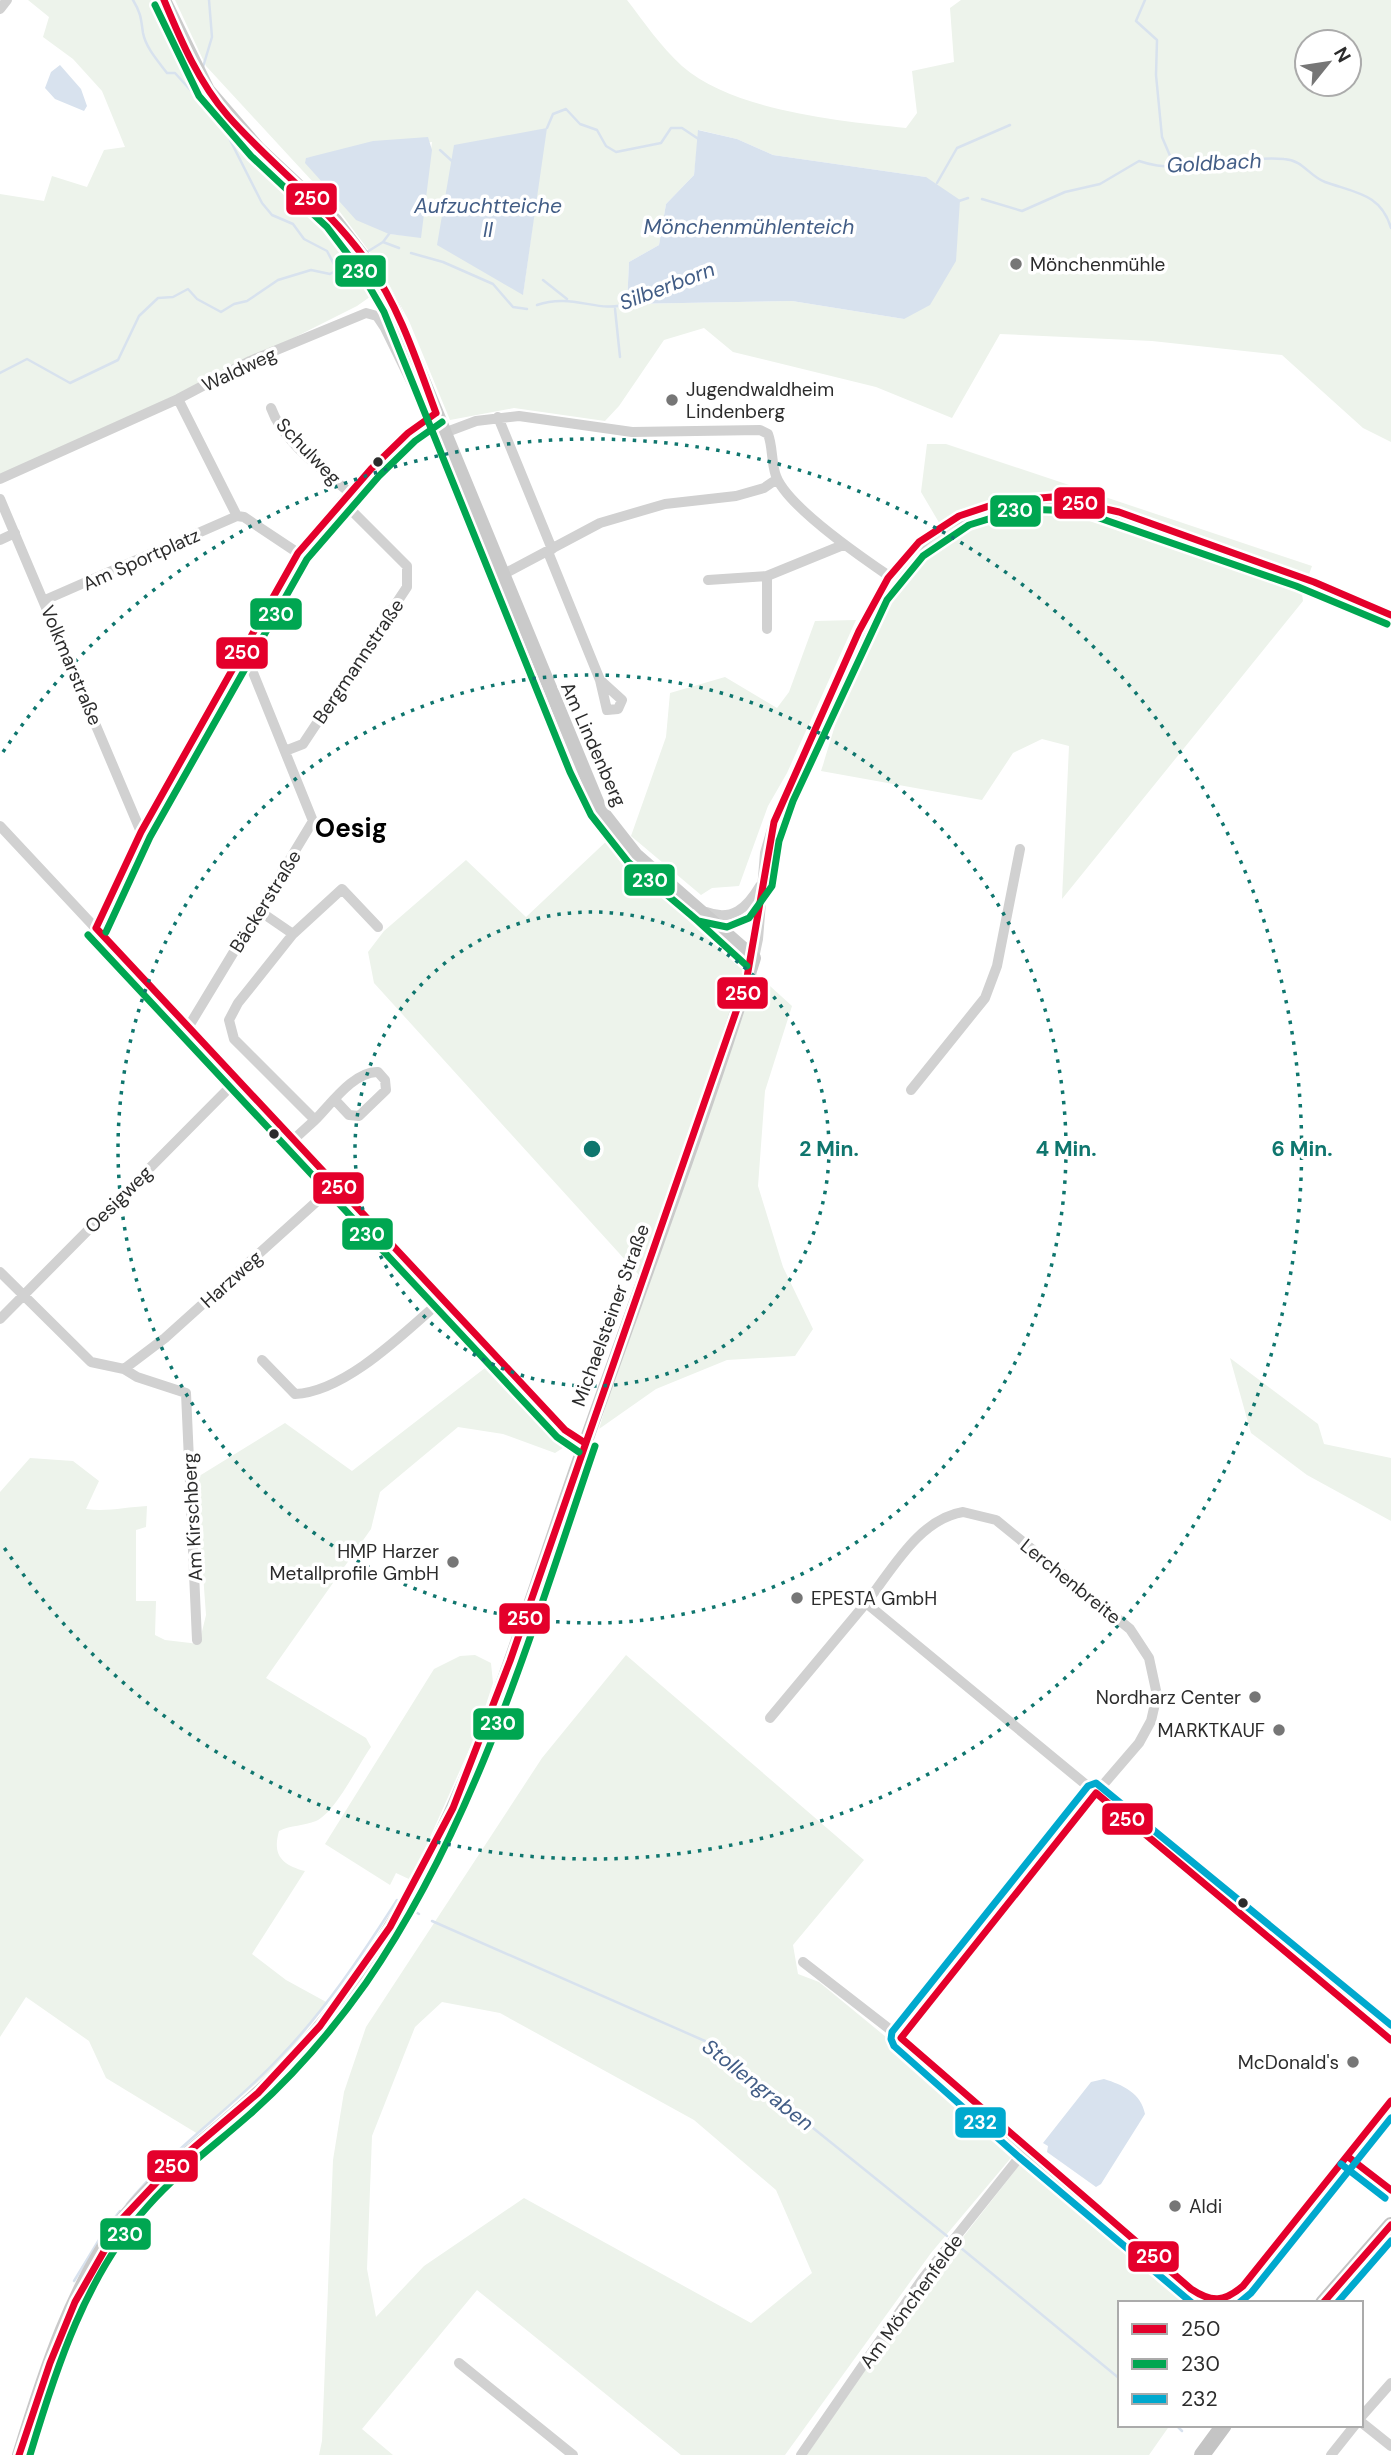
<svg xmlns="http://www.w3.org/2000/svg" width="1391" height="2455" viewBox="0 0 1391 2455" font-family="'DM Sans',sans-serif">
<style>
.green{fill:#edf3eb;fill-rule:evenodd}
.water{fill:#d8e2ee}
.lines{fill:none;stroke-linecap:round;stroke-linejoin:round}
.stream{stroke:#d8e2ee;stroke-width:2.5}
.street{stroke:#d1d1d1;stroke-width:10}
.secondary{stroke:#cacaca;stroke-width:14}
.primary{stroke:#c4c4c4;stroke-width:16}
.bus-1-casing{stroke:#fff;stroke-width:12}
.bus-2-casing{stroke:#fff;stroke-width:12}
.bus-3-casing{stroke:#fff;stroke-width:12}
.bus-1{stroke:#e4002b;stroke-width:7}
.bus-2{stroke:#00a651;stroke-width:7}
.bus-3{stroke:#00a9ce;stroke-width:7}
.ring{fill:none;stroke:#0f766e;stroke-width:3.5;stroke-dasharray:3.5 7}
.poi-dot{fill:#767676;stroke:#fff;stroke-width:2.5}
.bus-dot{fill:#2c2c2c;stroke:#fff;stroke-width:2.5}
.labels{text-anchor:middle;stroke-width:7;stroke-linejoin:round;paint-order:stroke}
.poi-label{font-size:19px;fill:#2c2c2c;stroke:#fff;text-anchor:start}
.street-label{font-size:19px;fill:#2c2c2c;stroke:#fff}
.water-label{font-size:21px;font-style:italic;fill:#425d86;stroke:#fff}
.district-label{font-size:26px;font-weight:bold;fill:#000;stroke:#fff}
.centre{fill:#0f766e;stroke:#fff;stroke-width:3.5}
.ring-label{font-size:21px;text-anchor:middle;font-weight:bold;fill:#0f766e;stroke:#fff;stroke-width:7;stroke-linejoin:round;paint-order:stroke}
.line-badge{stroke:#fff;stroke-width:2.5}
.badge-label{font-size:19px;text-anchor:middle;font-weight:bold;fill:#fff}
</style>
<rect width="100%" height="100%" fill="#fff"/>
<path class="green" d="M28,0H155L172,43L194,82L319,221L374,294L357,306L152,409L0,477V194L44,201L52,176L87,187L104,150L125,147L102,91L73,59L43,37L49,17Z
M175,0H627C644,22 661,47 682,66C733,111 840,121 906,128L917,113L912,71L954,62L950,8L961,0H1391V442L1363,428L1282,355L1152,341L1000,334L952,418L876,387L733,352L704,328L664,340L619,406L605,421L514,408L450,420L409,321L375,259L337,208L206,66ZM1307,42H1349V84H1307ZM546,129L523,294L484,271ZM699,130L737,139L773,155L926,177L904,319L792,301L627,304L629,262L659,245L666,204L694,175ZM432,142L420,237L389,234L306,158Z
M927,444H946L1312,566L1302,594L1303,601L1062,899L1069,746L1042,739L1013,753L982,800L821,771C849,687 866,585 944,531L921,492Z
M856,620L787,773L768,806L739,886L712,888L701,895L631,836L666,737L670,693L725,677L777,708L789,692L815,621Z
M612,836L642,870L792,1006L765,1091L758,1186L783,1267L813,1329L795,1356L727,1360L656,1389L599,1429L641,1288L638,1274L374,983L368,952L384,931L466,860L526,917Z
M1230,1358L1318,1424L1324,1444L1391,1458V1521L1307,1475L1251,1433Z
M494,1361L556,1427L566,1446L555,1453L503,1434L458,1427L380,1492L371,1529L266,1678L366,1738L371,1747C358,1765 335,1813 316,1821C304,1826 291,1825 279,1831C272,1855 282,1865 305,1871L252,1954L286,1980L328,2003L282,2061L198,2134L106,2078L89,2041L26,1997L0,2037V1492L30,1458L73,1461L99,1481L86,1509C107,1512 126,1507 147,1506L146,1527L136,1530V1601H156L155,1635L165,1640L199,1644L206,1615L196,1478L285,1423L352,1471Z
M475,1655L491,1663L493,1683L477,1732L411,1880L396,1873L390,1885L325,1844L434,1669L460,1656Z
M626,1655L864,1860L793,1945L798,1974L819,1982L1020,2147L931,2253L785,2455H681L477,2290L362,2429L393,2455H319L322,2441L333,2160L344,2092L366,2027L542,1758ZM442,2002L500,2013L694,2120L776,2190L812,2273L751,2323L524,2198L424,2266L376,2317L367,2269L372,2136L415,2027Z
M1028,2154L1203,2303H1120V2425H1170L1149,2455H807L896,2323Z"/>
<path class="water" d="M60,65L81,89L87,106L84,111L55,99L45,88L51,72Z
M547,128L523,295L437,245L454,145Z
M698,130L737,139L773,155L926,177L960,200L956,261L930,305L904,319L792,301L627,304L629,262L659,245L666,204L694,175Z
M428,137L432,150L421,238L389,234L356,220L305,163L306,158L373,141Z
M1104,2079C1123,2085 1141,2093 1145,2114L1101,2184L1096,2187L1047,2152L1048,2146L1043,2143L1091,2082Z"/>
<g class="lines">
<path class="stream" d="M133,0C141,13 141,19 143,33C146,48 158,61 167,73H175L223,126L262,203L272,215L293,224L304,239L327,251L338,272
M1145,0L1136,21L1157,40L1156,75L1162,137L1174,165
M203,67L212,37L209,0
M547,128L553,114L566,109L580,124L597,130L606,146L616,152L661,143L671,128H682L700,140
M440,150L452,161
M937,183L957,148L1010,125
M982,199L1022,211L1065,192L1100,184L1139,161C1185,177 1236,155 1284,159C1303,160 1309,176 1325,182C1356,193 1381,194 1391,228
M959,201L968,198
M383,242L399,248
M367,252L383,242L389,234
M411,253L443,262L493,284L513,307L527,309
M543,280L567,299
M537,305C574,292 599,315 629,303
M615,309L620,357
M0,373L27,359L70,383L118,360L139,316L158,298L173,297L188,289L197,299L221,312L234,304L247,301L278,280L311,270L330,274L358,258
M412,1910L419,1914
M432,1921L705,2041L947,2236
M127,2204C172,2149 230,2110 278,2059C324,2012 362,1955 397,1900
M961,2248L1120,2379
M74,2281L105,2230L120,2211
M1176,2425L1182,2431"/>
<path class="street" d="M0,9L7,0
M178,399L237,516
M271,408C283,442 322,469 350,493
M498,417L552,549
M444,433L476,421L519,416L632,432L760,430L768,434C773,447 771,462 776,476C787,506 861,557 889,576
M0,479L178,399L250,361L366,313L377,316L385,328L428,416
M0,499L141,832
M0,540L15,533
M548,552L600,680L607,710L618,709L622,700L600,680
M502,575L600,523L665,504L736,496L764,488L777,479
M708,580L767,576
M45,600L237,516L244,517L298,553
M767,629V576L843,545
M285,751L303,744L407,587V566L342,501
M0,826L565,1430L585,1443
M258,910L293,934L342,889L378,927
M706,912C732,922 747,908 760,886
M96,928L141,832L298,553L371,469L408,433L436,413
M754,958L758,939L765,853L774,822L869,612L889,576C938,516 1004,488 1082,502L1315,582L1391,615
M189,1026L313,821L252,670L238,662
M911,1090L985,998L997,966L1020,849
M315,1120C331,1104 354,1071 378,1072L385,1080L386,1090L359,1116L349,1115L335,1100
M293,1140L315,1120L234,1039L229,1020L238,1003L293,934
M0,1272L91,1362L124,1369L165,1338L335,1185
M0,1319L237,1080
M262,1360L295,1394C346,1392 406,1331 443,1299
M124,1369L137,1377L186,1393L197,1640
M963,1512L996,1520L1130,1629L1149,1658L1157,1695L1151,1721L1139,1743L1096,1793L866,1603C892,1570 919,1519 963,1512Z
M770,1718L866,1603
M803,1962L901,2038
M1391,2040L1378,2026L1096,1793L901,2038L1026,2149L1191,2289C1214,2306 1222,2304 1243,2286L1391,2101
M1347,2156L1391,2190
M459,2363L573,2455
M1361,2417L1391,2383
M1361,2422L1391,2446
M801,2455L923,2278L1026,2149
M1331,2455L1355,2425"/>
<path class="secondary" d="M19,2455C43,2377 74,2279 126,2215C163,2169 214,2134 257,2094C316,2039 367,1969 407,1899C482,1767 525,1615 575,1472C635,1301 700,1131 754,958L636,855L600,809L393,307L368,263L335,220L258,148L208,90L164,0"/>
<path class="primary" d="M1323,2303L1391,2225
M1202,2455L1224,2425"/>
<defs>
<path id="bus-1" d="M164,0C181,41 199,83 228,116C273,167 329,207 368,263C400,308 417,362 436,413
M96,928L565,1430L585,1443
M96,928L141,832L298,553L371,469L408,433L436,413
M1391,2040L1096,1793L901,2038L1191,2289C1212,2303 1224,2302 1243,2286L1391,2101
M1347,2156L1391,2190
M1323,2303L1391,2225
M19,2455L50,2363L75,2302L123,2218L170,2168L258,2093L320,2026L390,1927L453,1808L510,1661L746,983L774,822L859,631L888,578L919,542L959,516L1004,501L1052,497L1119,512L1314,582L1391,615"/>
<path id="bus-2" d="M155,5L199,96L251,156L327,227L359,269L384,312L570,772L591,815L628,862L698,921L727,927L749,918L772,886L779,841L793,801L887,600L923,556L969,525L1021,509L1079,511L1296,586L1387,624
M690,914L747,966
M106,932L150,837L307,559L379,476L415,441L442,422
M88,935L557,1437L579,1452
M30,2455C56,2368 86,2275 148,2206C178,2172 215,2145 249,2115C293,2076 332,2031 366,1983C477,1822 532,1630 595,1446"/>
<path id="bus-3" d="M1341,2164L1385,2198
M1192,2303L1019,2157L894,2046L891,2039L892,2032L1088,1786L1096,1783L1391,2025
M1239,2303L1251,2293L1391,2118
M1337,2303L1391,2241"/>
</defs>
<use href="#bus-1" class="bus-1-casing"/>
<use href="#bus-2" class="bus-2-casing"/>
<use href="#bus-3" class="bus-3-casing"/>
<use href="#bus-1" class="bus-1"/>
<use href="#bus-2" class="bus-2"/>
<use href="#bus-3" class="bus-3"/>
</g>
<g class="ring">
<circle cx="592" cy="1149" r="237"/>
<circle cx="592" cy="1149" r="474"/>
<path d="M3 752A710 710 0 1 1 3 1546"/>
</g>
<g class="poi-dot">
<circle cx="1016" cy="264" r="7"/>
<circle cx="672" cy="400" r="7"/>
<circle cx="453" cy="1562" r="7"/>
<circle cx="797" cy="1598" r="7"/>
<circle cx="1255" cy="1697" r="7"/>
<circle cx="1279" cy="1730" r="7"/>
<circle cx="1353" cy="2062" r="7"/>
<circle cx="1175" cy="2206" r="7"/>
</g>
<g class="bus-dot">
<circle cx="378" cy="462" r="6"/>
<circle cx="274" cy="1134" r="6"/>
<circle cx="1243" cy="1903" r="6"/>
</g>
<g class="labels">
<g class="poi-label">
<text x="1030" y="271">Mönchenmühle</text>
<text x="686" y="396">Jugendwaldheim<tspan x="686" dy="22">Lindenberg</tspan></text>
<text x="439" y="1558" text-anchor="end">HMP Harzer<tspan x="439" dy="22">Metallprofile GmbH</tspan></text>
<text x="811" y="1605">EPESTA GmbH</text>
<text x="1241" y="1704" text-anchor="end">Nordharz Center</text>
<text x="1265" y="1737" text-anchor="end">MARKTKAUF</text>
<text x="1339" y="2069" text-anchor="end">McDonald's</text>
<text x="1189" y="2213">Aldi</text>
</g>
<g class="street-label">
<text transform="translate(239 369) rotate(-25)" y="7">Waldweg</text>
<text transform="translate(309 451) rotate(46)" y="7">Schulweg</text>
<text transform="translate(141 559) rotate(-24)" y="7">Am Sportplatz</text>
<text transform="translate(358 661) rotate(-56)" y="7">Bergmannstraße</text>
<text transform="translate(72 665) rotate(67)" y="7">Volkmarstraße</text>
<text transform="translate(594 744) rotate(66)" y="7">Am Lindenberg</text>
<text transform="translate(265 901) rotate(-58)" y="7">Bäckerstraße</text>
<text transform="translate(118 1199) rotate(-45)" y="7">Oesigweg</text>
<text transform="translate(231 1279) rotate(-42)" y="7">Harzweg</text>
<text transform="translate(610 1315) rotate(-70)" y="7">Michaelsteiner Straße</text>
<text transform="translate(192 1517) rotate(-93)" y="7">Am Kirschberg</text>
<text transform="translate(1071 1581) rotate(39)" y="7">Lerchenbreite</text>
<text transform="translate(911 2301) rotate(-54)" y="7">Am Mönchenfelde</text>
</g>
<g class="water-label">
<text transform="translate(1214 163) rotate(-3)" y="7">Goldbach</text>
<text x="488" y="213">Aufzuchtteiche<tspan x="488" dy="24">II</tspan></text>
<text x="749" y="234">Mönchenmühlenteich</text>
<text transform="translate(667 286) rotate(-21)" y="7">Silberborn</text>
<text transform="translate(758 2085) rotate(38)" y="7">Stollengraben</text>
</g>
<g class="district-label">
<text x="351" y="837">Oesig</text>
</g>
</g>
<circle cx="592" cy="1149" r="10" class="centre"/>
<g class="ring-label">
<text x="829" y="1156">2 Min.</text>
<text x="1066" y="1156">4 Min.</text>
<text x="1302" y="1156">6 Min.</text>
</g>
<g class="line-badge">
<rect x="285" y="182" width="53" height="34" rx="7" fill="#e4002b"/>
<rect x="334" y="254" width="53" height="34" rx="7" fill="#00a651"/>
<rect x="1053" y="486" width="53" height="34" rx="7" fill="#e4002b"/>
<rect x="989" y="494" width="53" height="34" rx="7" fill="#00a651"/>
<rect x="249" y="597" width="54" height="34" rx="7" fill="#00a651"/>
<rect x="215" y="636" width="54" height="34" rx="7" fill="#e4002b"/>
<rect x="623" y="863" width="53" height="34" rx="7" fill="#00a651"/>
<rect x="716" y="976" width="53" height="34" rx="7" fill="#e4002b"/>
<rect x="312" y="1171" width="53" height="34" rx="7" fill="#e4002b"/>
<rect x="341" y="1217" width="53" height="34" rx="7" fill="#00a651"/>
<rect x="498" y="1602" width="53" height="33" rx="7" fill="#e4002b"/>
<rect x="472" y="1707" width="53" height="34" rx="7" fill="#00a651"/>
<rect x="1101" y="1802" width="53" height="34" rx="7" fill="#e4002b"/>
<rect x="954" y="2106" width="53" height="33" rx="7" fill="#00a9ce"/>
<rect x="146" y="2149" width="53" height="34" rx="7" fill="#e4002b"/>
<rect x="99" y="2217" width="53" height="34" rx="7" fill="#00a651"/>
<rect x="1127" y="2240" width="53" height="33" rx="7" fill="#e4002b"/>
</g>
<g class="badge-label">
<text x="312" y="205">250</text>
<text x="360" y="278">230</text>
<text x="1080" y="510">250</text>
<text x="1015" y="517">230</text>
<text x="276" y="621">230</text>
<text x="242" y="659">250</text>
<text x="650" y="887">230</text>
<text x="743" y="1000">250</text>
<text x="339" y="1194">250</text>
<text x="367" y="1241">230</text>
<text x="525" y="1625">250</text>
<text x="498" y="1730">230</text>
<text x="1127" y="1826">250</text>
<text x="980" y="2129">232</text>
<text x="172" y="2173">250</text>
<text x="125" y="2241">230</text>
<text x="1154" y="2263">250</text>
</g>
<rect x="1118" y="2301" width="245" height="126" fill="#ffffff" stroke="#ababab" stroke-width="2"/>
<rect x="1132" y="2324" width="35" height="10" fill="#e4002b" stroke="#ababab" stroke-width="2"/>
<text x="1181" y="2336" font-size="21" fill="#2c2c2c">250</text>
<rect x="1132" y="2359" width="35" height="10" fill="#00a651" stroke="#ababab" stroke-width="2"/>
<text x="1181" y="2371" font-size="21" fill="#2c2c2c">230</text>
<rect x="1132" y="2394" width="35" height="10" fill="#00a9ce" stroke="#ababab" stroke-width="2"/>
<text x="1181" y="2406" font-size="21" fill="#2c2c2c">232</text>
<g transform="translate(1328 63) rotate(60)"><circle r="33" fill="#ffffff" stroke="#ababab" stroke-width="2"/>
<path d="M0-5L12 26L0 18L-12 26Z" fill="#767676"/>
<text y="-10" font-size="19" font-weight="bold" text-anchor="middle" fill="#2c2c2c">N</text>
</g>
</svg>
